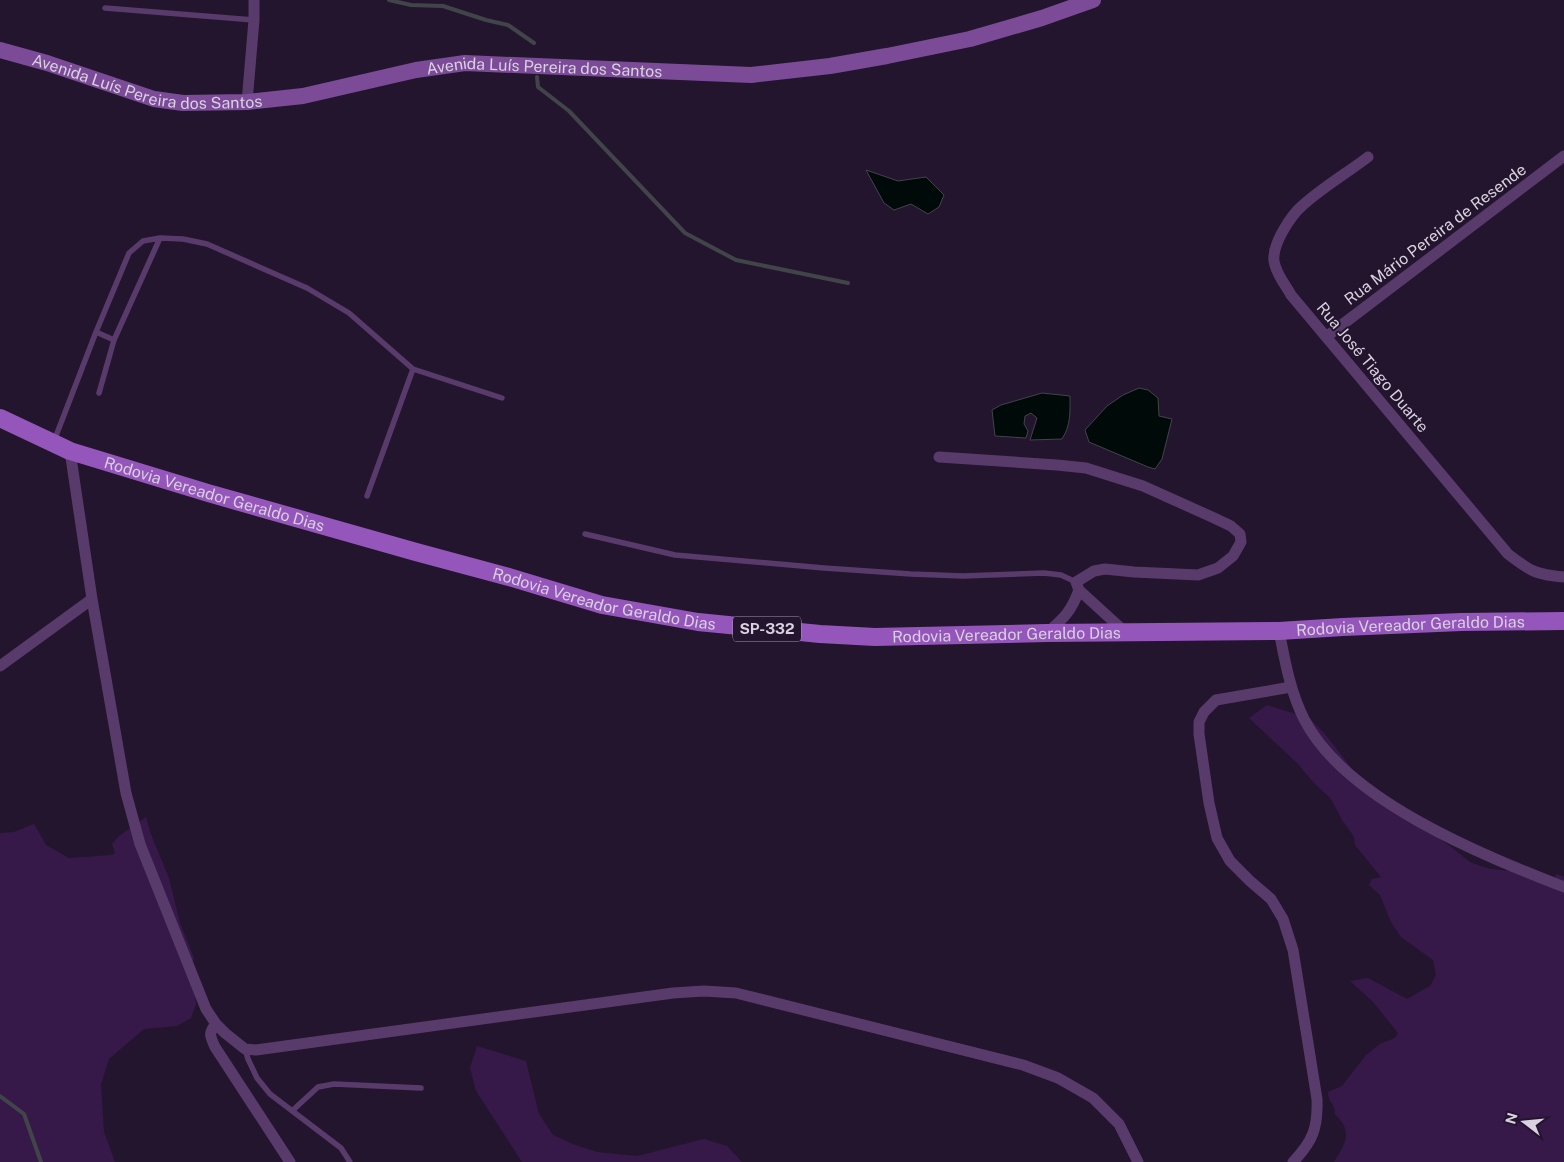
<svg xmlns="http://www.w3.org/2000/svg" width="1564" height="1162" viewBox="0 0 1564 1162" font-family="'Public Sans',sans-serif">
<style>
.green{fill:#371949}
.water{fill:#000a09;stroke:#41454a}
.lines{fill:none;stroke-linecap:round;stroke-linejoin:round}
.stream{stroke:#41454a;stroke-width:4}
.lane{stroke:#593b6b;stroke-width:5.5}
.street{stroke:#593b6b;stroke-width:11}
.secondary{stroke:#7b4b98;stroke-width:16}
.primary{stroke:#9556bb;stroke-width:18}
.labels{text-anchor:middle;stroke-width:4;stroke-linejoin:round;paint-order:stroke}
.shield{fill:#23152d;stroke:#a298aa;stroke-width:1}
.shield-label{font-size:15px;font-weight:bold;fill:#d9d0e0}
.street-label{font-size:16px;fill:#d9d0e0;stroke:#23152d}
</style>
<rect width="100%" height="100%" fill="#23152d"/>
<path class="green" d="M1267,705L1309,718L1325,734L1353,770L1470,862C1491,872 1513,871 1535,872L1548,885L1557,874L1564,877V1162H1334C1341,1151 1351,1137 1343,1124C1341,1120 1337,1117 1335,1114C1335,1103 1328,1102 1328,1092L1342,1086L1366,1055L1380,1044L1395,1038L1398,1033L1373,1002L1350,981L1368,978L1407,999L1430,986L1436,975L1433,960L1401,937L1391,922L1380,895L1369,885L1372,879L1381,877L1355,845L1354,837L1342,820L1331,799L1314,783L1298,764L1249,718Z
M146,817L150,832L169,878L180,923L194,958L192,967L196,1004L191,1018L177,1026L144,1029L109,1059L101,1084L104,1132L115,1162H0V833L14,832L34,824L46,845L69,858L112,855L115,853L112,844L119,836Z
M477,1046L526,1061L539,1114L553,1135L575,1145L597,1152L637,1156L704,1139L727,1146L742,1162H522L476,1091L470,1068Z"/>
<path class="water" d="M866,170L898,181L926,177L944,195L939,207L928,214L911,204L894,210L884,203Z
M1139,388L1148,390L1158,398L1159,416L1172,419L1162,459L1155,469L1148,467L1089,442L1085,430L1107,406L1123,395Z
M1042,393L1070,396C1070,412 1071,425 1062,439L1030,440L1037,418L1031,413L1025,416L1024,424L1028,431L1026,438L995,436L992,410L1001,405Z"/>
<g class="lines">
<path class="stream" d="M389,0L411,5L443,6L486,20L508,25L534,43
M537,77L538,87L569,111L685,233L736,260L848,283
M0,1096L24,1114L41,1162"/>
<path class="lane" d="M105,8L254,20
M96,332L114,340
M99,393L114,340L160,238
M54,441L96,332L129,253L143,241L160,238L183,239L207,244L307,288L349,313L413,369L502,398
M367,496L413,369
M585,534L675,555L824,568L911,574L963,576L1044,573L1061,575L1076,582
M245,1049L248,1059L257,1078L270,1094L341,1148L350,1162
M292,1111L318,1087L334,1084L421,1088"/>
<path class="street" d="M247,102L254,20V0
M1368,157C1347,173 1323,187 1303,205C1291,215 1272,244 1274,261C1276,274 1285,284 1291,295L1508,554C1530,571 1536,575 1564,577
M1326,337L1564,156
M70,451L92,599L126,793L140,844L206,1009L216,1024L225,1033L245,1049L256,1050L673,993L704,991L736,993L1023,1065L1058,1078L1093,1098L1119,1124L1138,1162
M939,457L1057,465L1086,468L1143,486L1212,517L1231,526L1240,534L1241,542L1233,556L1218,568L1198,575L1134,572L1105,569L1094,571L1076,582L1079,590L1125,632
M1279,631C1285,661 1290,691 1304,719C1345,800 1482,855 1564,887
M1047,633C1064,618 1071,612 1079,590
M0,666L92,599
M1291,687L1216,700L1204,712L1199,722V734L1209,803L1217,838L1230,861L1250,881L1271,899L1283,919L1293,950L1317,1099C1318,1128 1313,1141 1293,1162
M216,1024C208,1033 210,1036 215,1047L290,1162"/>
<path class="secondary" id="s1" d="M0,50L47,63L154,99L183,103L247,102L303,96L416,70L465,63L751,75L830,66L887,56L970,39L1042,18L1093,0"/>
<path class="primary" id="s2" d="M0,418L70,451L208,493L416,552L509,577L602,605L698,622L820,634L875,637L1047,633L1279,631L1343,627L1461,622L1564,621"/>
</g>
<g class="labels">
<rect class="shield" x="733" y="616.5" width="68" height="25" rx="4"/>
<g class="shield-label">
<text x="767" y="634">SP-332</text>
</g>
<g class="street-label">
<text dy="6" stroke="none"><textPath href="#s1" startOffset="556">Avenida Luís Pereira dos Santos</textPath></text>
<text dy="6" stroke="none"><textPath href="#s1" startOffset="152">Avenida Luís Pereira dos Santos</textPath></text>
<text transform="translate(1435 234) rotate(-37)" y="6">Rua Mário Pereira de Resende</text>
<text transform="translate(1373 367) rotate(50)" y="6">Rua José Tiago Duarte</text>
<text dy="6" stroke="none"><textPath href="#s2" startOffset="228">Rodovia Vereador Geraldo Dias</textPath></text>
<text dy="6" stroke="none"><textPath href="#s2" startOffset="632">Rodovia Vereador Geraldo Dias</textPath></text>
<text dy="6" stroke="none"><textPath href="#s2" startOffset="1442">Rodovia Vereador Geraldo Dias</textPath></text>
<text dy="6" stroke="none"><textPath href="#s2" startOffset="1038">Rodovia Vereador Geraldo Dias</textPath></text>
</g>
</g>
<g transform="translate(1524 1122) rotate(286)" stroke="#23152d" stroke-width="4" paint-order="stroke">
<path d="M0-4L9 19L0 12L-9 19Z" fill="#d9d0e0"/>
<text y="-8" font-size="14" font-weight="bold" text-anchor="middle" fill="#d9d0e0">N</text>
</g>
</svg>
